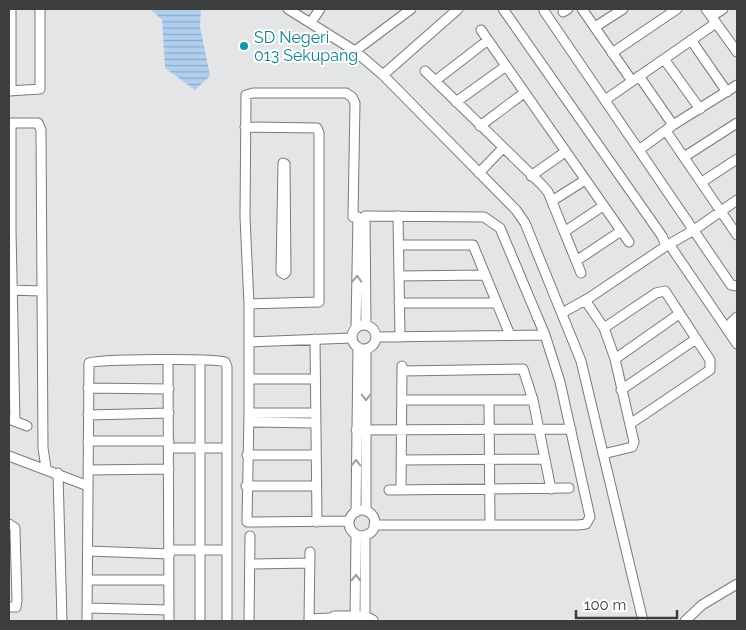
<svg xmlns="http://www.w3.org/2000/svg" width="746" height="630" viewBox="0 0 746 630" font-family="Raleway,sans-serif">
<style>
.water{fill:url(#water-rules)}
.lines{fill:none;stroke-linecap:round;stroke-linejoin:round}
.minor-casing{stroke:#7a7a7c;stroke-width:11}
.minor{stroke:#fff;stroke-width:9}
.oneway{stroke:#9e9e9e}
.culture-dot{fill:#0f9aa8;stroke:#fff;stroke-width:2}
.labels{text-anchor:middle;stroke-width:4;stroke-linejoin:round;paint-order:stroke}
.culture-label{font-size:16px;fill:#0d838f;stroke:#fff;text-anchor:start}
</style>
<defs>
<pattern id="water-rules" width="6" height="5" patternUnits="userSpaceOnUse" patternTransform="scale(1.25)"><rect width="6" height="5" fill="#b0cff0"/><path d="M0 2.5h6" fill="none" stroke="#90a9c4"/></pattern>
</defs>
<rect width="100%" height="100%" fill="#e4e5e6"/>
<path class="water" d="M150,9H201L200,27L210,76L195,90L165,68L162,20Z"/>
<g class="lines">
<defs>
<path id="minor" d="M11,9V91
M288,9L355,51L383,75L516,210L525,223L581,361L643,621
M503,9L662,236L666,246L589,298L562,313
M582,9L632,81
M706,9L737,52
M544,11L731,285L737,286
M563,12L568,9
M712,16L723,9
M311,22L320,9
M595,27L623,9
M481,30L629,242
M691,40L727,92
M355,51L411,9
M612,53L677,9
M664,59L700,109
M425,71L542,185L548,192L581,273
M383,75L458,9
M639,76L673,125
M435,81L488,40
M9,91L40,89V9
M605,100L716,23
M456,102L506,66
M9,123H38L41,130L43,448L46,468
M480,126L524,93
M245,127L317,128L319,133V302L249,304V342L352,338
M666,131L737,235
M639,150L673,125L737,85
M684,157L737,123
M283,163L285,164L286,272L284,274L281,272Z
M479,173L503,148
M531,176L565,152
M702,182L737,159
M552,201L585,180
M398,216L400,337
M9,231H11V123
M11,231L15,421
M564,232L603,206
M669,244L737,344
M399,245H473L510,335
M666,246L694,230L737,200
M576,261L621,231
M399,276L485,275
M9,290L41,291
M585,300L604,328L615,359L634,442L632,447L603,454
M399,303H496
M249,304L245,217L246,95L253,93H346L352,97L355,103L353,217
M737,317L731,323L737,333
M366,325L365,216L484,217L500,228L545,335L560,382L590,517L586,524L578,525H374
M352 337a12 12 0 1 1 24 0a12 12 0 1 1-24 0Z
M356,327L358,217
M604,328L656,293L665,291L710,360V370L630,424
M376,337L545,335
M315,339L317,522
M249,342V413
M366,349V511
M615,359L679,314
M200,360V621
M168,361L169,621
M402,371L523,369L533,400L551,489
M249,379H315
M88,388L169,389
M621,390L696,339
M402,400H533
M489,401L490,524
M316,413H249L247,522L349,521
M88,415L169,413
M9,419L27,426
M249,422L316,423
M356,430L571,429
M88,441H169
M169,448H227
M247,455H315
M9,456L88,486
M401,460L545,459
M88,470L169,469
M58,473L62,621
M246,486H316
M401,489L402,366
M389,490L569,488
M349 523a13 13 0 1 1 26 0a13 13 0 1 1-26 0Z
M356,512L358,347
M9,524L15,528V532L17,600L16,607H9
M365,535V621
M169,550H227
M88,551L170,554
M250,564L309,563
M88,580H169
M87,608L169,610
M334,616H365L373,620
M309,619L330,618
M87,621L89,363C95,359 216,358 225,362L227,367V621
M249,621L250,536
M309,621L310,552
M355,621L356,535
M685,621L702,605L737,584"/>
</defs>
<use href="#minor" class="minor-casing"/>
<use href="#minor" class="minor"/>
</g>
<defs><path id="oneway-chevron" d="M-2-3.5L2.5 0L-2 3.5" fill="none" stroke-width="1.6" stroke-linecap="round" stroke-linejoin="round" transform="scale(1.25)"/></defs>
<g class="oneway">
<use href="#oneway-chevron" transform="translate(357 279) rotate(-89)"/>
<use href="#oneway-chevron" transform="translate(366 397) rotate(90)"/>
<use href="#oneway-chevron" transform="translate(356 463) rotate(-90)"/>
<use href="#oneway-chevron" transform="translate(356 578) rotate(-89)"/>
</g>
<circle class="culture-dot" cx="244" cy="46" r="5"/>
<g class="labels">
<g class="culture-label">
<text x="254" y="43">SD Negeri<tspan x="254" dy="18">013 Sekupang</tspan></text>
</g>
</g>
<rect width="746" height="630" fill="none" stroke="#3c3d3d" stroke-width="20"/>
<path d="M576 610v8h101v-8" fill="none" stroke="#3c3d3d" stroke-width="2.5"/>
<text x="584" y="610" font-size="15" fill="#3c3d3d" stroke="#ffffff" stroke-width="4" paint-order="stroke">100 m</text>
</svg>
